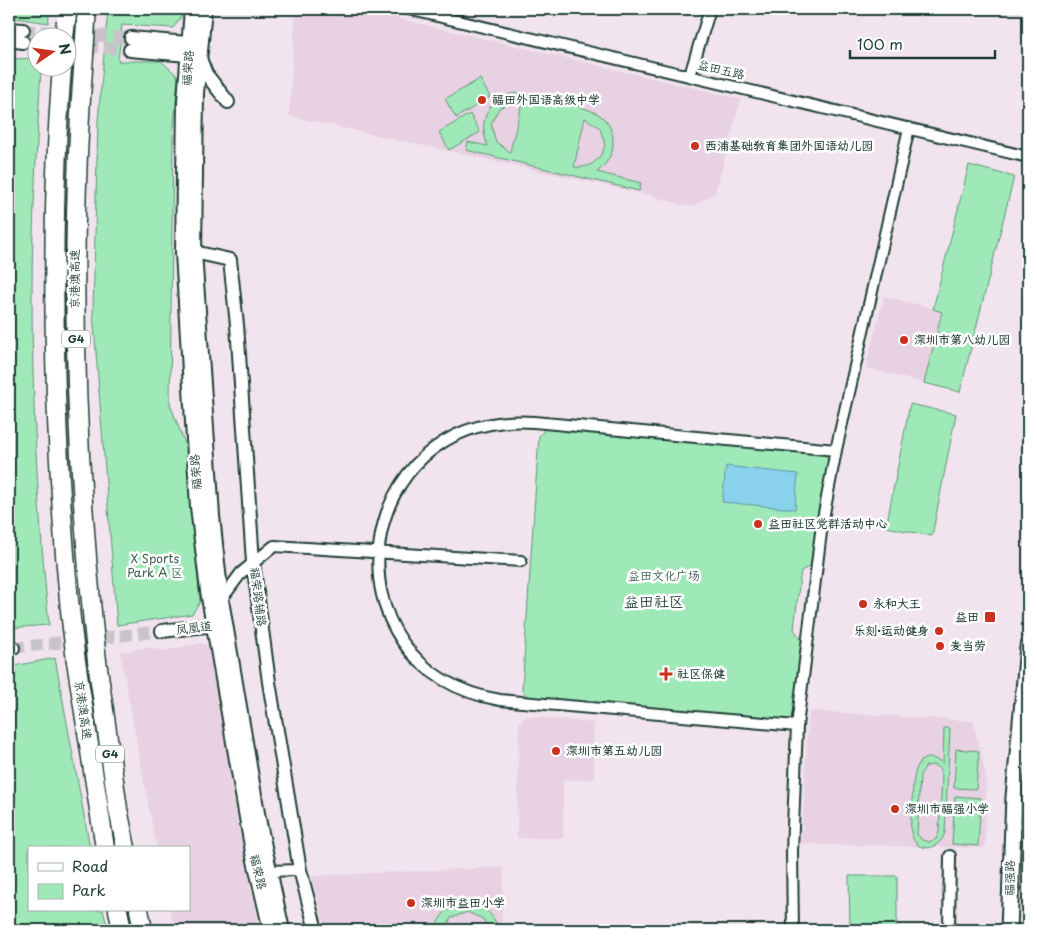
<svg xmlns="http://www.w3.org/2000/svg" width="1037" height="939" viewBox="0 0 1037 939" font-family="'Playpen Sans','LXGW WenKai TC',sans-serif">
<style>
.built{fill:#e7d1e2}
.green{fill:#9fe9b8;stroke:#5f9376;fill-rule:evenodd}
.water{fill:#8ad2eb;stroke:#5f96a2}
.lines{fill:none;stroke-linecap:round;stroke-linejoin:round}
.tertiary-tunnel{stroke:#c7c3c9;stroke-width:12;stroke-dasharray:12 6;stroke-linecap:butt}
.minor-casing{stroke:#1f3d34;stroke-width:14}
.tertiary-casing{stroke:#1f3d34;stroke-width:16}
.secondary-casing{stroke:#1f3d34;stroke-width:18}
.primary-casing{stroke:#1f3d34;stroke-width:19}
.motorway-casing{stroke:#1f3d34;stroke-width:21}
.minor{stroke:#fff;stroke-width:10}
.tertiary{stroke:#fff;stroke-width:12}
.secondary{stroke:#fff;stroke-width:14}
.primary{stroke:#fff;stroke-width:15}
.motorway{stroke:#fff;stroke-width:18}
.motorway-bridge-casing{stroke:#1f3d34;stroke-width:21;stroke-linecap:butt}
.motorway-bridge{stroke:#fff;stroke-width:18}
.poi-dot{fill:#c8321e;stroke:#fff;stroke-width:2}
.labels{text-anchor:middle;stroke-width:5;stroke-linejoin:round;paint-order:stroke}
.shield{fill:#fff;stroke:#627771;stroke-width:1}
.shield-label{font-size:11px;font-weight:bold;fill:#1f3d34}
.street-label{font-size:12px;fill:#1f3d34;stroke:#fff}
.poi-label{font-size:12px;font-weight:bold;fill:#1f3d34;stroke:#fff;text-anchor:start}
.park-label{font-size:12px;fill:#395f4e;stroke:#fff}
.quarter-label{font-size:15px;fill:#1f3d34;stroke:#fff}
</style>
<rect width="100%" height="100%" fill="#f1e4ee"/>
<filter id="ink" filterUnits="userSpaceOnUse"><feTurbulence type="fractalNoise" baseFrequency=".02" numOctaves="2"/><feDisplacementMap in="SourceGraphic" scale="10" xChannelSelector="R" yChannelSelector="G"/><feConvolveMatrix kernelMatrix="1 2 1 2 8 2 1 2 1" color-interpolation-filters="sRGB"/></filter>
<g filter="url(#ink)">
<path class="built" d="M296,9H358L741,99L715,193L691,207L648,195L289,116Z
M884,296L942,311L924,383L866,368Z
M201,643L208,646L212,656L235,809L260,930H174L170,910H189V848H157L152,824L120,652L148,647L163,651Z
M809,711L973,721L986,775L985,848L801,844Z
M528,716L593,723L594,779L563,780V838H517L519,722Z
M504,867L501,930H326L311,876Z"/>
<path class="green" d="M9,9H50L48,23L9,17Z
M108,9H187L173,28L122,25L118,61H161L178,76L173,137L170,404L186,447L200,602L192,614L117,625L93,313L98,121Z
M37,58L38,68H41C37,143 32,219 32,295C32,405 38,515 49,625L9,628V59Z
M480,79L490,97L456,118L445,99Z
M516,93C534,95 589,106 601,116C608,122 613,131 613,140C614,154 607,164 597,172L641,183L639,191L466,150L468,142L488,146C477,121 488,97 516,93ZM510,103H522L510,152L496,142L491,124L499,108ZM585,118L600,128L605,145C601,160 590,169 574,167Z
M470,114L480,132L449,150L439,132Z
M969,165L1014,177L960,392L924,383L942,312L933,309Z
M910,404L956,414L932,536L886,527Z
M547,427L822,451L831,464L815,563L801,571L800,578L794,629L804,644L795,714L785,723L534,702L522,691L539,436Z
M55,658L90,848H29V910H103L108,930H9V667Z
M944,728H950L945,832C941,849 918,855 912,836C909,827 912,815 912,805C913,788 911,743 943,763ZM933,765L940,769L942,776L939,832L936,839L929,842L922,840L917,834L920,775L926,766Z
M956,749L979,751L976,789L954,788Z
M955,796L981,798L978,846L952,844Z
M849,876H897V930H850Z
M467,903C483,905 495,914 498,930H489L483,919L467,912L451,918L445,930H436C438,914 452,905 467,903Z"/>
<path class="water" d="M726,466L798,474L795,509L722,502Z"/>
<g class="lines">
<path class="tertiary-tunnel" d="M23,30L131,38
M23,42L38,43
M68,45L130,50
M13,648L162,631"/>
<defs>
<path id="minor" d="M408,9L1028,157
M690,75L710,9
M221,600L241,573L274,546L521,561
M797,726L500,700C318,669 349,409 534,422L836,450
M268,871L300,870
M793,930L792,852L797,726L822,524L836,450L909,128
M949,930L950,856"/>
<path id="tertiary" d="M9,29L23,30
M131,38L198,44
M9,40L23,42
M130,50L199,56L206,74L228,102
M194,252L230,260L237,325L253,562L269,682L300,870L316,930
M162,631L223,624
M9,648H13"/>
<path id="secondary" d="M192,9L185,101L183,252L198,507L208,591L242,789L253,852L271,930
M204,9L196,93L194,252L212,516L221,600L258,819L282,930"/>
<path id="primary" d="M1009,930L1014,797L1028,647"/>
<path id="motorway" d="M86,22L87,9
M84,55C69,245 74,434 93,623
M62,68C53,176 53,284 56,394C59,472 63,550 72,628
M76,661L105,848
M97,661L118,809L126,848
M118,910L122,930
M139,910L143,930"/>
</defs>
<use href="#minor" class="minor-casing"/>
<use href="#tertiary" class="tertiary-casing"/>
<use href="#secondary" class="secondary-casing"/>
<use href="#primary" class="primary-casing"/>
<use href="#motorway" class="motorway-casing"/>
<use href="#minor" class="minor"/>
<use href="#tertiary" class="tertiary"/>
<use href="#secondary" class="secondary"/>
<use href="#primary" class="primary"/>
<use href="#motorway" class="motorway"/>
<defs>
<path id="motorway-bridge" d="M64,38L66,21
M84,55L86,22
M93,623L97,661
M72,628L76,661"/>
</defs>
<use href="#motorway-bridge" class="motorway-bridge-casing"/>
<use href="#motorway-bridge" class="motorway-bridge"/>
</g>
</g>
<g class="poi-dot">
<circle cx="482" cy="100" r="5"/>
<circle cx="695" cy="146" r="5"/>
<circle cx="904" cy="340" r="5"/>
<circle cx="758" cy="524" r="5"/>
<circle cx="863" cy="604" r="5"/>
<rect x="984" y="611" width="12" height="12" rx="2.5"/>
<circle cx="939" cy="631" r="5"/>
<circle cx="940" cy="646" r="5"/>
<path d="M663.5 666.5h5v5h5v5h-5v5h-5v-5h-5v-5h5z"/>
<circle cx="556" cy="751" r="5"/>
<circle cx="895" cy="809" r="5"/>
<circle cx="411" cy="903" r="5"/>
</g>
<g class="labels">
<g class="shield">
<rect x="62" y="330.5" width="28" height="17" rx="4"/>
<rect x="96" y="745.5" width="28" height="17" rx="4"/>
</g>
<g class="shield-label">
<text x="76" y="343">G4</text>
<text x="110" y="758">G4</text>
</g>
<g class="street-label">
<text transform="translate(188 68) rotate(-86)" y="4">福荣路</text>
<text transform="translate(721 70) rotate(13)" y="4">益田五路</text>
<text transform="translate(75 279) rotate(-90)" y="4">京港澳高速</text>
<text transform="translate(196 472) rotate(-94)" y="4">福荣路</text>
<text transform="translate(258 597) rotate(83)" y="4">福荣路辅路</text>
<text transform="translate(194 628) rotate(-7)" y="4">凤凰道</text>
<text transform="translate(83 710) rotate(82)" y="4">京港澳高速</text>
<text transform="translate(258 872) rotate(77)" y="4">福荣路</text>
<text transform="translate(1010 878) rotate(-89)" y="4">福强路</text>
</g>
<g class="poi-label">
<text x="492" y="104">福田外国语高级中学</text>
<text x="705" y="150">西浦基础教育集团外国语幼儿园</text>
<text x="914" y="344">深圳市第八幼儿园</text>
<text x="768" y="528">益田社区党群活动中心</text>
<text x="873" y="608">永和大王</text>
<text x="979" y="621" text-anchor="end">益田</text>
<text x="929" y="635" text-anchor="end">乐刻·运动健身</text>
<text x="950" y="650">麦当劳</text>
<text x="677" y="678">社区保健</text>
<text x="566" y="755">深圳市第五幼儿园</text>
<text x="905" y="813">深圳市福强小学</text>
<text x="421" y="907">深圳市益田小学</text>
</g>
<g class="park-label">
<text x="155" y="563">X Sports<tspan x="155" dy="14">Park A 区</tspan></text>
<text x="664" y="580">益田文化广场</text>
</g>
<g class="quarter-label">
<text x="654" y="607">益田社区</text>
</g>
</g>
<rect width="1037" height="939" fill="none" stroke="#fff" stroke-width="30"/>
<rect x="15" y="15" width="1007" height="909" fill="none" stroke="#1f3d34" stroke-width="2" filter="url(#ink)"/>
<rect x="28" y="846" width="162" height="65" fill="#ffffff" stroke="#a5b1ae"/>
<rect x="38" y="863" width="25" height="8" fill="#ffffff" stroke="#a5b1ae"/>
<text x="72" y="872" font-size="15" fill="#1f3d34">Road</text>
<rect x="38" y="884" width="25" height="15" fill="#9fe9b8" stroke="#a5b1ae"/>
<text x="72" y="896" font-size="15" fill="#1f3d34">Park</text>
<g transform="translate(52 52) rotate(77)"><circle r="24" fill="#ffffff" stroke="#a5b1ae"/>
<path d="M0-4L9 19L0 12L-9 19Z" fill="#c8321e"/>
<text y="-8" font-size="14" font-weight="bold" text-anchor="middle" fill="#1f3d34">N</text>
</g>
<path d="M850 50v8h145v-8" fill="none" stroke="#1f3d34" stroke-width="2.5"/>
<text x="857" y="50" font-size="15" fill="#1f3d34" stroke="#ffffff" stroke-width="4" paint-order="stroke">100 m</text>
</svg>
